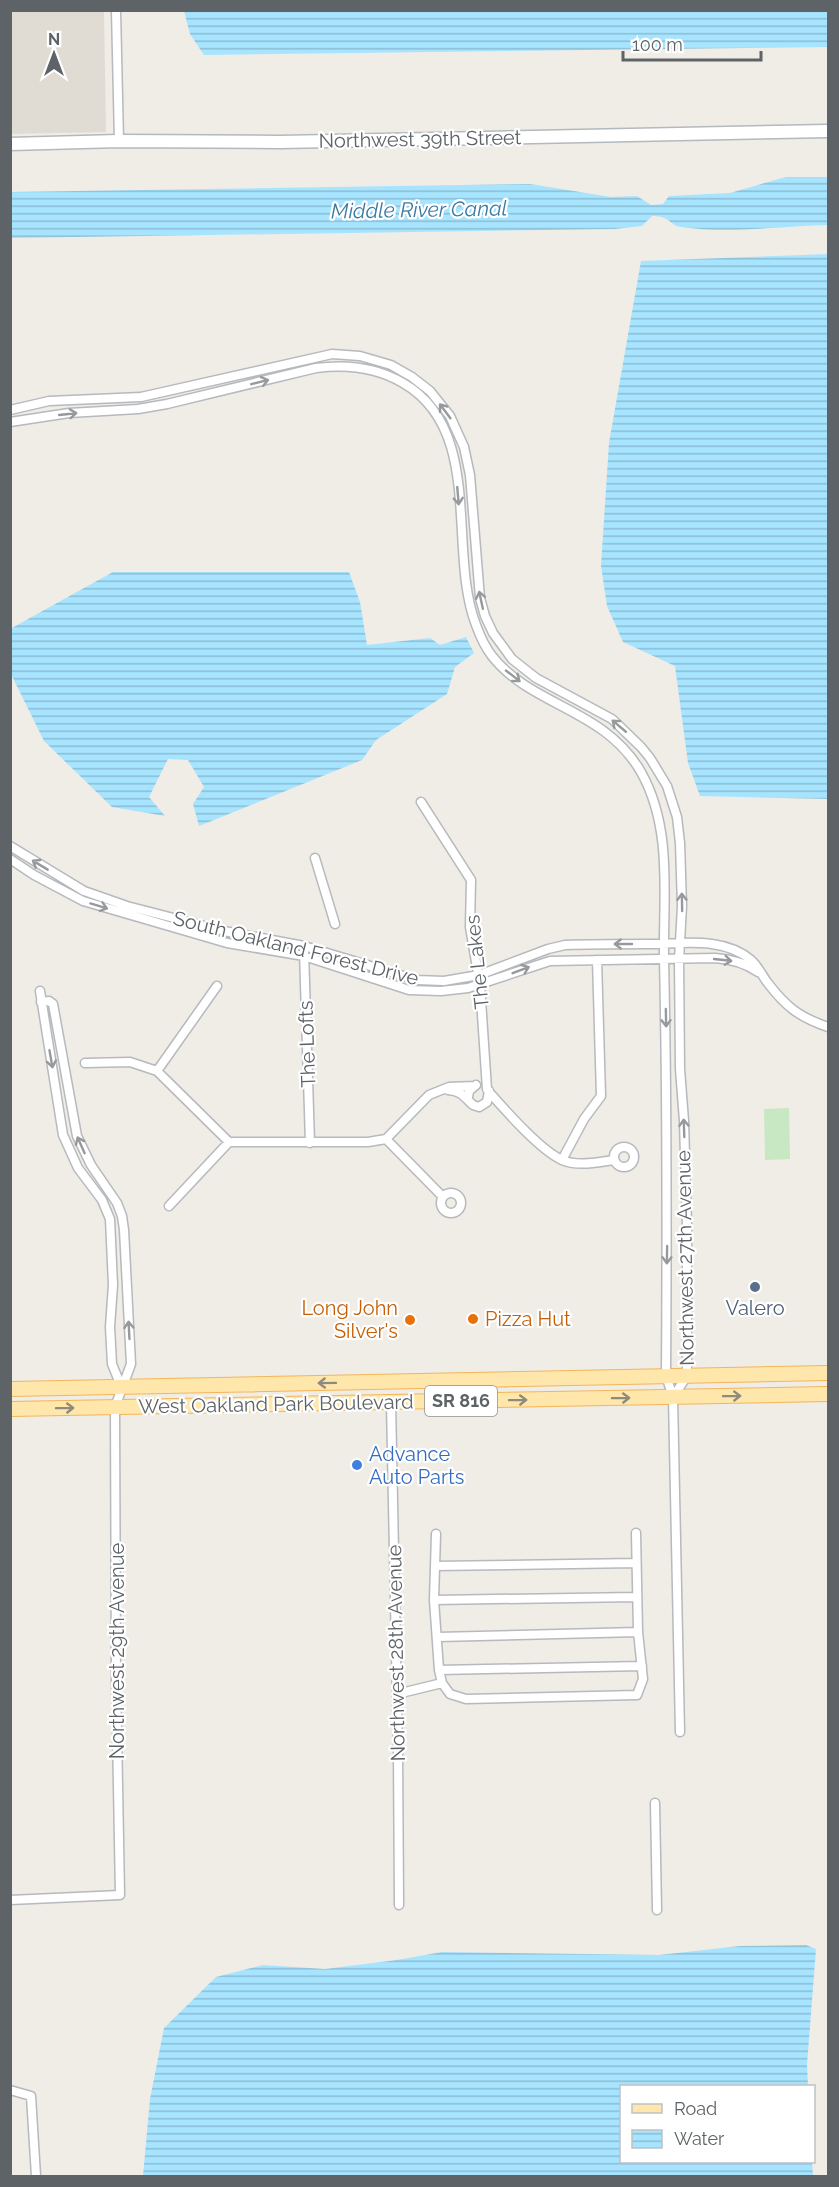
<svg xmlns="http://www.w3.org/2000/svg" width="839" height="2187" viewBox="0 0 839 2187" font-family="Raleway,sans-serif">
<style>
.education{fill:#e0dcd4}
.garden{fill:#c7e8c2}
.water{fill:url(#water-rules)}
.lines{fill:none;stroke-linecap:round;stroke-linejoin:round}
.street-casing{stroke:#b6b9bd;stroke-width:11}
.secondary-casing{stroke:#b4b9bd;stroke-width:15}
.primary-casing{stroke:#f4b55a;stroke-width:16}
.street{stroke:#fff;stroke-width:8}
.secondary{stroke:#fff;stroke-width:12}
.primary{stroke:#ffe7ac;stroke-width:14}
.oneway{stroke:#969a9c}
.oneway2{stroke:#8e8b7b}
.service-dot{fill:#5c6f8a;stroke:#fff;stroke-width:2}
.food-dot{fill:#e8710a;stroke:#fff;stroke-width:2}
.shop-dot{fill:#3f7fe0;stroke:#fff;stroke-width:2}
.labels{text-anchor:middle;stroke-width:4.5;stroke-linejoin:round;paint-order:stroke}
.shield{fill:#fff;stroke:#8e9294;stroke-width:1.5}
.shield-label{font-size:18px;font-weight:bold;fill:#5d6366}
.street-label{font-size:20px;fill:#5d6366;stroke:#fff}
.food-label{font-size:20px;fill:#c56008;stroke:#fff;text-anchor:end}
.service-label{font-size:20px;fill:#4e5e75;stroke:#fff}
.shop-label{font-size:20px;fill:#366cbe;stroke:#fff;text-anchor:start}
.water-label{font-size:21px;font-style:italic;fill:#3b7ba2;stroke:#fff}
</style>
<defs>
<pattern id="water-rules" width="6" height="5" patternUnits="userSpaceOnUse" patternTransform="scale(1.5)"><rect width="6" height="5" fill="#a7e4ff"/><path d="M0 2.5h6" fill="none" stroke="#8bbcd2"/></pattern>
</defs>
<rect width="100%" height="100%" fill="#f0ece6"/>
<path class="education" d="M10,11H104L106,132L11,134Z"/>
<path class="garden" d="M789,1108L790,1159L765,1160L764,1109Z"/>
<path class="water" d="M184,11H828V47L204,55L190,34Z
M786,177H828V225C780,226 729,234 681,227C669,225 671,216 652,216L642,226L615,229L11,238V192L530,184L611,197L637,196L651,205L663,204L669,196L730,193Z
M828,254V799L700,796L688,763L675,666L623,642L607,606L601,566L609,443L641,261Z
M113,572H349L360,602L367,645L430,638L440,645L466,637L474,653L455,667L447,694L376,740L362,760L199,826L193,804L204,787L188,760L168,759L149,797L165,816L112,807L44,741L11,674L10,629Z
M806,1945L816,1949L807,2065L808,2086H622V2162H812L813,2176H143L150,2099L164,2028L216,1977L263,1965L325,1969L397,1960L442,1952L659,1955L740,1946Z"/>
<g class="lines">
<defs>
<path id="street" d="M116,10L119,141
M10,410L49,401L141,397L332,354L360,356L391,365L412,377L430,391L450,416L464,447L470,475L480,598L485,616L493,633L512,659L536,678L612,719L641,747L650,758L667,786L677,817L680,843L682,906L679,960L680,1069L684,1121L687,1226V1376L673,1397L680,1732
M10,422L69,413L138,409L167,404L316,368C347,364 376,367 403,383C485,430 447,550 476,625C480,636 485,647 492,656C532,707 604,708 641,772C673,829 663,896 664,958C667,1097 667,1236 666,1376L673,1397
M421,802L471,880L470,927L480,985L487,1089
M10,846L84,891L127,906L224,931L304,946L417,980L444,981L479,975L548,949L565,945C593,944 620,944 648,944C681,944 723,936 751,960C757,965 762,975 767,982C786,1007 799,1017 828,1027
M315,858L335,924
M10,859L34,875L83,901L227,943L304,956L409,990L441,991L468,988L550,961L715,958C730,959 745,963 758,972
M304,951L310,1143
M40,991L63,1135L78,1168L102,1200L110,1219L113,1285L110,1327L112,1364L121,1386
M85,1063L130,1062L157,1071L229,1142
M157,1071L217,986
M448,1090C462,1091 464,1097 473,1105L479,1107L487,1102L489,1091
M489,1092C506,1111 540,1150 562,1160C578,1167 598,1162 614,1160
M468,1097L469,1091L476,1085
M386,1139L429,1095L449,1087L474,1086
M386,1139L443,1197
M614 1157a10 10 0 1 1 20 0a10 10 0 1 1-20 0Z
M562,1160L584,1119L601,1096L597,960
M441 1203a10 10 0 1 1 20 0a10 10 0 1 1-20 0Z
M169,1206L229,1142H368L386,1139
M391,1402L398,1752L399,1905
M436,1534L434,1600L439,1670L442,1683L450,1694L466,1699L637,1695L643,1679L638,1632L636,1533
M435,1566L636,1563
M434,1600L636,1597
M438,1637L638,1632
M439,1670L642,1666
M397,1694L442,1683
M655,1803L657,1910
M10,1900L120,1895L116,1677L115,1407L131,1364L124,1230L122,1216L117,1203L91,1165L77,1136L53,1004L49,1001L41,1002
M10,2090L31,2096L36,2176"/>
<path id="secondary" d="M10,144L119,141L280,142L828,131"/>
<path id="primary" d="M10,1389L828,1373
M10,1409L828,1394"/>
</defs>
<use href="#street" class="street-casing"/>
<use href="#secondary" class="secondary-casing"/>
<use href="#primary" class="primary-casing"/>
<use href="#street" class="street"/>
<use href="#secondary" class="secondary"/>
<use href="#primary" class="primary"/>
</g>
<defs><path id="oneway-shaft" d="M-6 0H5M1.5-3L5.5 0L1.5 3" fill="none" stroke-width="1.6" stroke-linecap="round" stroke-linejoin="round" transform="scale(1.5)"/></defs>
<g class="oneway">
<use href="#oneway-shaft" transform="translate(260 382) rotate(-14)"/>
<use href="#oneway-shaft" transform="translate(445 411) rotate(-127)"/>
<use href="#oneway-shaft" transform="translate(68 414) rotate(-6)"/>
<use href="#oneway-shaft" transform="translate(458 496) rotate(85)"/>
<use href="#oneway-shaft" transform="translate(481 600) rotate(-102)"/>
<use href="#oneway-shaft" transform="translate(513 676) rotate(38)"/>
<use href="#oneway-shaft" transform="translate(619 726) rotate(-140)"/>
<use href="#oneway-shaft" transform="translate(40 865) rotate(-149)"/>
<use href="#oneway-shaft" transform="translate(682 902) rotate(-91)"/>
<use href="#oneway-shaft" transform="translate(99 906) rotate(17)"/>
<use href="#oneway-shaft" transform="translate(623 944) rotate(180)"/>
<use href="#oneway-shaft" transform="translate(723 960) rotate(6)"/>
<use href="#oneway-shaft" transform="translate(521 970) rotate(-21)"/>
<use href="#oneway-shaft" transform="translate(666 1018) rotate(89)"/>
<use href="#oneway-shaft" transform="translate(51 1059) rotate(80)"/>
<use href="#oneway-shaft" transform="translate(684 1128) rotate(-92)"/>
<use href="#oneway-shaft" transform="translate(81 1145) rotate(-114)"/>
<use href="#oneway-shaft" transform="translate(667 1255) rotate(91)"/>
<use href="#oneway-shaft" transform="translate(129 1330) rotate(-93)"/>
</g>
<g class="oneway2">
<use href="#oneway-shaft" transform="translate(327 1383) rotate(179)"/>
<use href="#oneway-shaft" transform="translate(732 1396) rotate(-1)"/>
<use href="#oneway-shaft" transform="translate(621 1398) rotate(-1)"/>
<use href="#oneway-shaft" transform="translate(518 1400) rotate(-1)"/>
<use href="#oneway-shaft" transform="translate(65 1408) rotate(-1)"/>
</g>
<circle class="service-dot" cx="755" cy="1287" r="6"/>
<g class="food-dot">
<circle cx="473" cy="1319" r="6"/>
<circle cx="410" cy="1320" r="6"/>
</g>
<circle class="shop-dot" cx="357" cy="1465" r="6"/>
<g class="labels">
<rect class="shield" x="425" y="1386" width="72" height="30" rx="4.5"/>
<g class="shield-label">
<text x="461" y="1407">SR 816</text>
</g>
<g class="street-label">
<text transform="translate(420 139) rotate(-1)" y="7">Northwest 39th Street</text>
<text transform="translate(296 948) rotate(14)" y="7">South Oakland Forest Drive</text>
<text transform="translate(477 962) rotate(-96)" y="7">The Lakes</text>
<text transform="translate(307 1044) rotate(-92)" y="7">The Lofts</text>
<text transform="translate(685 1258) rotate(-91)" y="7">Northwest 27th Avenue</text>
<text transform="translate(276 1404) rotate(-1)" y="7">West Oakland Park Boulevard</text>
<text transform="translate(117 1651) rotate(-90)" y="7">Northwest 29th Avenue</text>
<text transform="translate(396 1653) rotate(-91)" y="7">Northwest 28th Avenue</text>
</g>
<g class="food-label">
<text x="398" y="1315">Long John<tspan x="398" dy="23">Silver's</tspan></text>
<text x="485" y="1326" text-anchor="start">Pizza Hut</text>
</g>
<g class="service-label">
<text x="755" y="1315">Valero</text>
</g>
<g class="shop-label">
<text x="369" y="1461">Advance<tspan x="369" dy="23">Auto Parts</tspan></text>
</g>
<g class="water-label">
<text transform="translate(419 210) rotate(-1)" y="7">Middle River Canal</text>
</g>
</g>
<rect width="839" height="2187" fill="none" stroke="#5d6366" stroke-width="24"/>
<rect x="620" y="2085" width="195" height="78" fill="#ffffff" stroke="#bec1c2" stroke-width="1.5"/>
<rect x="632" y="2104" width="30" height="9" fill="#ffe7ac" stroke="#bec1c2" stroke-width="1.5"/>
<text x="674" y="2115" font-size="18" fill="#5d6366">Road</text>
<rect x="632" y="2130" width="30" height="18" fill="url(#water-rules)" stroke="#bec1c2" stroke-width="1.5"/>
<text x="674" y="2145" font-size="18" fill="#5d6366">Water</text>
<g transform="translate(54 54)" stroke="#ffffff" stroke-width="4.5" paint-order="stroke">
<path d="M0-4.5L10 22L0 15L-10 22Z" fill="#5d6366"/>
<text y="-9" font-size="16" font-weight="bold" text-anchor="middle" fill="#5d6366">N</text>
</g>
<path d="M623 51v9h138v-9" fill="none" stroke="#5d6366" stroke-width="3"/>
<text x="632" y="51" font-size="18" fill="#5d6366" stroke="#ffffff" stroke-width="4.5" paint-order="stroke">100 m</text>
</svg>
